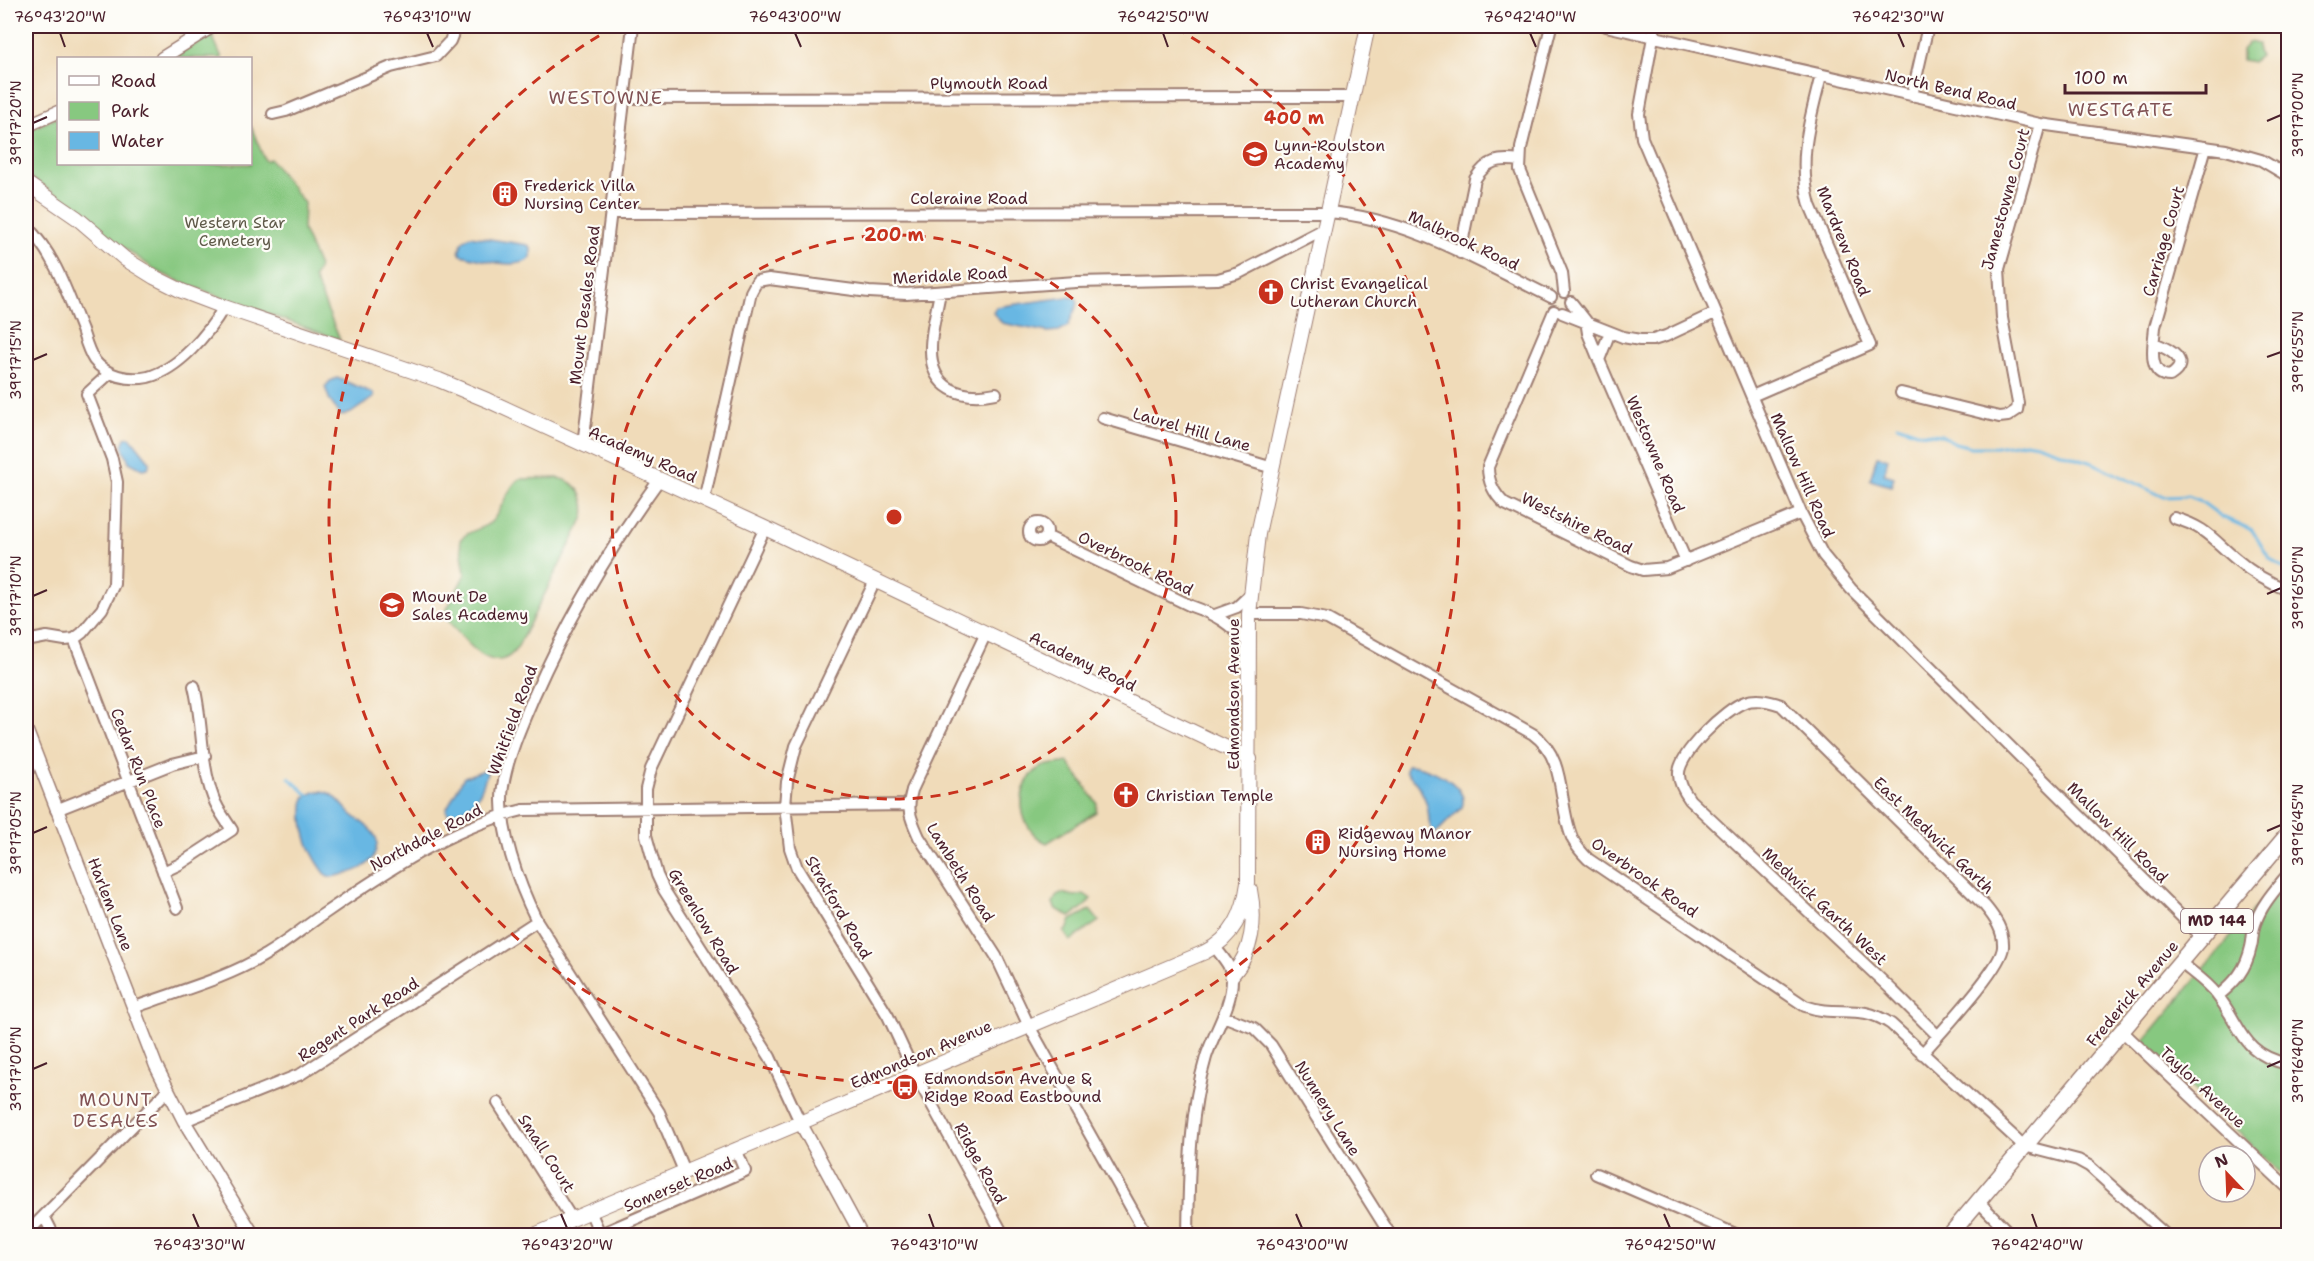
<svg xmlns="http://www.w3.org/2000/svg" width="2314" height="1261" viewBox="0 0 2314 1261" font-family="'Shantell Sans',sans-serif">
<style>
.green{fill:#87c880;stroke:#687456;stroke-width:1.5}
.water{fill:#68b7e3;stroke:#596b87;stroke-width:1.5}
.lines{fill:none;stroke-linecap:round;stroke-linejoin:round}
.stream{stroke:#68b7e3;stroke-width:3}
.minor-casing{stroke:#9d7d72;stroke-width:14}
.tertiary-casing{stroke:#9d7d72;stroke-width:15}
.secondary-casing{stroke:#9d7d72;stroke-width:16}
.primary-casing{stroke:#9d7d72;stroke-width:18}
.minor{stroke:#fff;stroke-width:10}
.tertiary{stroke:#fff;stroke-width:12}
.secondary{stroke:#fff;stroke-width:14}
.primary{stroke:#fff;stroke-width:15}
.ticks{fill:none;stroke:#4a1f2b;stroke-width:2}
.ring{fill:none;stroke:#c8321e;stroke-width:3;stroke-dasharray:10 8}
.labels{text-anchor:middle;stroke-width:4.5;stroke-linejoin:round;paint-order:stroke}
.shield{fill:#fdfcf7;stroke:#806168;stroke-width:1.5}
.shield-label{font-size:15px;font-weight:bold;fill:#4a1f2b}
.street-label{font-size:16px;fill:#4a1f2b;stroke:#fdfcf7}
.poi-label{font-size:16px;fill:#4a1f2b;stroke:#fdfcf7;text-anchor:start}
.park-label{font-size:16px;fill:#5f5a49;stroke:#fdfcf7}
.neighbourhood-label{font-size:18px;letter-spacing:1.5px;fill:#815254;stroke:#fdfcf7}
.centre{fill:#c8321e;stroke:#fdfcf7;stroke-width:3}
.ring-label{font-size:18px;text-anchor:middle;font-weight:bold;fill:#c8321e;stroke:#fdfcf7;stroke-width:4.5;stroke-linejoin:round;paint-order:stroke}
.neatline{fill:none;stroke:#4a1f2b;stroke-width:2}
.ticks-label{font-size:15px;text-anchor:middle;fill:#4a1f2b}
</style>
<rect width="100%" height="100%" fill="#fdfcf7"/>
<filter id="ink" filterUnits="userSpaceOnUse"><feTurbulence type="fractalNoise" baseFrequency=".0167" numOctaves="2"/><feDisplacementMap in="SourceGraphic" scale="12" xChannelSelector="R" yChannelSelector="G"/><feConvolveMatrix kernelMatrix="1 2 1 2 8 2 1 2 1" color-interpolation-filters="sRGB"/></filter>
<filter id="wash" filterUnits="userSpaceOnUse"><feTurbulence type="fractalNoise" baseFrequency=".008" numOctaves="4" result="noise"/><feDisplacementMap in="SourceGraphic" scale="24" xChannelSelector="R" yChannelSelector="G"/><feGaussianBlur stdDeviation="1.35" result="paint"/><feColorMatrix in="noise" values="0 0 0 0 0 0 0 0 0 0 0 0 0 0 0 0 0 1.4 0 .05"/><feComposite in="paint" operator="in"/></filter>
<g filter="url(#wash)">
<rect width="100%" height="100%" fill="#f0dbb9"/>
<path class="green" d="M212,35L222,58H170Z
M2249,42L2258,44V53L2260,56L2252,62L2242,60V50Z
M58,117V164H250L251,126L265,161L270,159L304,203L303,230L319,267L314,278L340,340L185,284L157,271L109,237L69,202L26,175V131Z
M557,478C578,481 587,498 584,517L517,648C493,682 462,637 446,618V611L465,574L460,540C468,529 485,530 493,520C503,507 506,490 519,479Z
M1068,762L1097,803L1096,812L1047,843C1018,831 1012,786 1040,768C1047,764 1059,764 1068,762Z
M2288,868V1180L2144,1041Z
M1061,893L1075,896L1084,894L1091,899L1085,906L1070,917L1055,908L1053,903L1057,895Z
M1090,910L1099,921L1070,941L1064,932L1068,928L1071,920Z"/>
<path class="water" d="M470,236L528,245L531,249V258C517,271 479,259 461,255L459,251L463,241Z
M1067,297L1076,298L1078,303L1068,326L1059,331L1047,332L1002,323L993,313L996,307Z
M337,378L373,393L374,397L351,413L341,416L330,401L325,387L330,381Z
M130,437L150,462L148,468L142,469L129,462L122,445L125,438Z
M1877,456L1888,458L1884,474L1894,477L1891,486L1870,480Z
M1407,765C1425,764 1471,785 1462,807L1435,834C1427,827 1430,815 1427,806C1424,792 1415,781 1406,771Z
M488,769C482,793 475,811 448,814L446,810L464,777Z
M322,791C335,793 342,805 351,814C359,821 370,826 375,836C378,840 377,844 376,849C373,869 348,874 331,877H328C309,854 299,828 304,798L314,792Z"/>
<g class="lines">
<path class="stream" d="M1897,425L1920,433L1941,435L1955,443L1971,447H1996L2026,442L2037,444L2095,464L2164,497L2188,496L2199,500L2222,517L2252,530L2269,558L2288,571
M289,778L308,795"/>
</g>
</g>
<g filter="url(#ink)">
<g class="lines">
<defs>
<path id="minor" d="M1551,26L1521,148L1520,170L1562,273L1564,292
M1606,26L2040,124L2226,150L2261,160L2288,176
M1655,26L1639,114L1642,138L1801,513L1823,555L1851,589L2203,938
M1912,96L1928,26
M625,98L1353,97
M273,114L286,111L391,67L436,56L450,41L456,26
M611,213L1327,212C1408,218 1479,262 1551,297
M26,226C55,254 67,293 82,330C85,339 88,351 94,360C106,376 129,381 148,377C179,369 208,334 224,307
M1460,253L1475,179C1487,160 1499,158 1520,161
M940,292C937,310 931,330 931,348C930,390 962,400 996,393
M1571,302L1586,321L1588,333L1599,360L1686,561
M1554,311L1488,467C1488,482 1494,494 1505,504L1631,566L1643,570L1667,568L1801,513
M1562,313L1623,337L1640,340H1653L1666,336L1715,313
M2154,343C2169,349 2193,361 2170,376C2146,376 2154,342 2155,327L2206,147
M1599,360L1610,332
M1901,393L1999,417L2008,416L2017,410L2018,403L2002,318L1999,269L2040,124
M1752,396L1870,345L1810,205C1797,158 1810,121 1821,75
M1103,418L1273,468
M583,445L633,26
M659,480C609,549 569,617 534,696C522,724 508,755 503,786C497,826 519,885 537,921L659,1112L684,1171
M704,500L751,292L757,281L769,279L869,292L906,294L1076,282L1218,279L1239,273L1324,229
M2174,518C2206,527 2212,539 2236,559C2252,573 2269,583 2288,590
M1029 532a9 9 0 1 1 18 0a9 9 0 1 1-18 0Z
M765,528L651,769L646,789V835L657,875L664,890L770,1057L800,1122
M1046,536L1191,606C1217,615 1230,624 1249,644
M875,581L796,746L787,782L785,806L790,848L797,868L888,1016L915,1074L1004,1236
M1249,614H1301L1327,619L1533,734C1568,759 1557,805 1573,840C1577,847 1582,853 1588,859L1805,1006C1839,1018 1858,1002 1891,1024L2024,1146L2078,1160L2089,1166L2167,1236
M1215,615L1237,607L1251,594
M986,633L912,790C906,810 911,819 919,837L996,956L1029,1026L1147,1236
M74,639L177,908
M26,641L47,637L65,640L74,639L82,633L102,609L114,584L117,482L112,459L87,394L110,373
M56,810L172,764L205,756
M163,872L180,864L232,830C225,819 217,809 213,797C200,762 203,722 194,686
M2181,963C2193,973 2207,982 2217,995C2242,1026 2241,1054 2288,1064
M2218,996C2235,982 2246,970 2251,947C2253,940 2252,932 2255,924C2261,905 2276,889 2288,874
M133,1008C175,992 226,979 265,955C286,943 304,927 325,913C385,872 451,827 523,810L908,805
M1223,1016L1254,1028L1271,1045L1391,1236
M2123,1032L2288,1188
M1922,1054C1938,1035 2002,968 2003,947C2004,931 1995,918 1985,906L1781,705C1769,701 1757,698 1745,702C1726,708 1677,755 1679,775C1679,784 1685,793 1690,800L1892,990L1938,1036
M498,1103L572,1219
M184,1121L301,1074L537,921
M1596,1174L1740,1236
M1978,1201L2012,1236
M590,1211L600,1234
M44,1216L54,1236
M26,1234L168,1090
M596,1236L745,1171L736,1149
M1188,1236C1189,1176 1189,1114 1206,1057C1214,1032 1232,1006 1232,979C1232,966 1222,957 1215,947"/>
<path id="tertiary" d="M162,58L213,26
M26,126L58,112
M26,729L156,1066L184,1121L254,1236
M800,1122L862,1236"/>
<path id="secondary" d="M26,183L77,218L125,259L154,277L182,291L224,307L439,380L487,400L765,528L1250,759
M1232,975C1253,952 1256,919 1250,890
M532,1236L1205,952C1233,938 1244,913 1248,883L1249,614L1258,534L1368,26"/>
<path id="primary" d="M1949,1236L2288,834"/>
</defs>
<use href="#minor" class="minor-casing"/>
<use href="#tertiary" class="tertiary-casing"/>
<use href="#secondary" class="secondary-casing"/>
<use href="#primary" class="primary-casing"/>
<use href="#minor" class="minor"/>
<use href="#tertiary" class="tertiary"/>
<use href="#secondary" class="secondary"/>
<use href="#primary" class="primary"/>
</g>
</g>
<path class="ticks" d="M60,33L65,47M427,33L433,47M795,33L801,47M1163,33L1168,47M1530,33L1536,47M1898,33L1904,47M2267,121L2281,115M33,123L47,117M2267,357L2281,352M33,360L47,354M2267,594L2281,588M33,596L47,590M2267,831L2281,825M33,833L47,827M2267,1067L2281,1061M33,1069L47,1063M193,1214L199,1228M561,1214L567,1228M929,1214L934,1228M1296,1214L1302,1228M1664,1214L1670,1228M2032,1214L2037,1228"/>
<g class="ring">
<circle cx="894" cy="517" r="282"/>
<path d="M1176 28A565 565 0 1 1 612 28"/>
</g>
<defs>
<symbol id="school-disc" viewBox="-11 -11 22 22"><circle r="9.5" fill="#c8321e" stroke="#fdfcf7"/><path d="M0-5L7-2L0 1L-7-2ZM-4 1L0 2.5L4 1V4Q0 6-4 4Z" fill="#fff"/></symbol>
<symbol id="building-disc" viewBox="-11 -11 22 22"><circle r="9.5" fill="#c8321e" stroke="#fdfcf7"/><path d="M-4-6H4V6H1V3H-1V6H-4ZM-2.5-4.3h1.7v1.8h-1.7ZM.8-4.3h1.7v1.8H.8ZM-2.5-1h1.7V.8h-1.7ZM.8-1h1.7V.8H.8Z" fill="#fff"/></symbol>
<symbol id="church-disc" viewBox="-11 -11 22 22"><circle r="9.5" fill="#c8321e" stroke="#fdfcf7"/><path d="M-1.2-6h2.4v3.5h3.3v2.4h-3.3V6h-2.4V-.1h-3.3v-2.4h3.3Z" fill="#fff"/></symbol>
<symbol id="bus-disc" viewBox="-11 -11 22 22"><circle r="9.5" fill="#c8321e" stroke="#fdfcf7"/><path d="M-5-6H5V4H4V6H2V4H-2V6H-4V4H-5ZM-3.5-4V0h7V-4ZM-3.5 1.2v1.5H-2V1.2ZM2 1.2v1.5H3.5V1.2Z" fill="#fff"/></symbol>
</defs>
<g fill-rule="evenodd">
<use href="#school-disc" x="1240" y="139" width="30" height="30"/>
<use href="#building-disc" x="490" y="179" width="30" height="30"/>
<use href="#church-disc" x="1256" y="277" width="30" height="30"/>
<use href="#school-disc" x="377" y="590" width="30" height="30"/>
<use href="#church-disc" x="1111" y="780" width="30" height="30"/>
<use href="#building-disc" x="1303" y="827" width="30" height="30"/>
<use href="#bus-disc" x="890" y="1072" width="30" height="30"/>
</g>
<g class="labels">
<rect class="shield" x="2181" y="909" width="72" height="24" rx="4.5"/>
<g class="shield-label">
<text x="2217" y="926">MD 144</text>
</g>
<g class="street-label">
<text x="989" y="89">Plymouth Road</text>
<text transform="translate(1951 89) rotate(13)" y="6">North Bend Road</text>
<text x="969" y="204">Coleraine Road</text>
<text transform="translate(2005 199) rotate(-75)" y="6">Jamestowne Court</text>
<text transform="translate(1464 240) rotate(25)" y="6">Malbrook Road</text>
<text transform="translate(1844 241) rotate(68)" y="6">Mardrew Road</text>
<text transform="translate(2163 241) rotate(-74)" y="6">Carriage Court</text>
<text transform="translate(950 275) rotate(-3)" y="6">Meridale Road</text>
<text transform="translate(584 305) rotate(-83)" y="6">Mount Desales Road</text>
<text transform="translate(1192 429) rotate(16)" y="6">Laurel Hill Lane</text>
<text transform="translate(643 454) rotate(24)" y="6">Academy Road</text>
<text transform="translate(1656 454) rotate(67)" y="6">Westowne Road</text>
<text transform="translate(1803 475) rotate(66)" y="6">Mallow Hill Road</text>
<text transform="translate(1577 523) rotate(26)" y="6">Westshire Road</text>
<text transform="translate(1136 563) rotate(26)" y="6">Overbrook Road</text>
<text transform="translate(1083 661) rotate(26)" y="6">Academy Road</text>
<text transform="translate(1233 694) rotate(-90)" y="6">Edmondson Avenue</text>
<text transform="translate(512 720) rotate(-70)" y="6">Whitfield Road</text>
<text transform="translate(139 768) rotate(69)" y="6">Cedar Run Place</text>
<text transform="translate(2118 832) rotate(45)" y="6">Mallow Hill Road</text>
<text transform="translate(1934 835) rotate(44)" y="6">East Medwick Garth</text>
<text transform="translate(426 837) rotate(-28)" y="6">Northdale Road</text>
<text transform="translate(961 872) rotate(58)" y="6">Lambeth Road</text>
<text transform="translate(1645 877) rotate(35)" y="6">Overbrook Road</text>
<text transform="translate(111 904) rotate(69)" y="6">Harlem Lane</text>
<text transform="translate(1825 906) rotate(43)" y="6">Medwick Garth West</text>
<text transform="translate(839 907) rotate(60)" y="6">Stratford Road</text>
<text transform="translate(704 921) rotate(59)" y="6">Greenlow Road</text>
<text transform="translate(2132 993) rotate(-50)" y="6">Frederick Avenue</text>
<text transform="translate(358 1019) rotate(-33)" y="6">Regent Park Road</text>
<text transform="translate(921 1054) rotate(-23)" y="6">Edmondson Avenue</text>
<text transform="translate(2203 1087) rotate(43)" y="6">Taylor Avenue</text>
<text transform="translate(1328 1108) rotate(58)" y="6">Nunnery Lane</text>
<text transform="translate(547 1153) rotate(57)" y="6">Small Court</text>
<text transform="translate(981 1163) rotate(61)" y="6">Ridge Road</text>
<text transform="translate(678 1184) rotate(-23)" y="6">Somerset Road</text>
</g>
<g class="poi-label">
<text x="1274" y="151">Lynn-Roulston<tspan x="1274" dy="18">Academy</tspan></text>
<text x="524" y="191">Frederick Villa<tspan x="524" dy="18">Nursing Center</tspan></text>
<text x="1290" y="289">Christ Evangelical<tspan x="1290" dy="18">Lutheran Church</tspan></text>
<text x="412" y="602">Mount De<tspan x="412" dy="18">Sales Academy</tspan></text>
<text x="1146" y="801">Christian Temple</text>
<text x="1338" y="839">Ridgeway Manor<tspan x="1338" dy="18">Nursing Home</tspan></text>
<text x="924" y="1084">Edmondson Avenue &amp;<tspan x="924" dy="18">Ridge Road Eastbound</tspan></text>
</g>
<g class="park-label">
<text x="235" y="228">Western Star<tspan x="235" dy="18">Cemetery</tspan></text>
</g>
<g class="neighbourhood-label">
<text x="606" y="104">WESTOWNE</text>
<text x="2121" y="116">WESTGATE</text>
<text x="116" y="1106">MOUNT<tspan x="116" dy="21">DESALES</tspan></text>
</g>
</g>
<circle cx="894" cy="517" r="9" class="centre"/>
<g class="ring-label">
<text x="1294" y="124">400 m</text>
<text x="894" y="241">200 m</text>
</g>
<rect width="2314" height="1261" fill="none" stroke="#fdfcf7" stroke-width="66"/>
<rect x="57" y="57" width="195" height="108" fill="#fdfcf7" stroke="#b5a4a5" stroke-width="1.5"/>
<rect x="69" y="76" width="30" height="9" fill="#ffffff" stroke="#b5a4a5" stroke-width="1.5"/>
<text x="111" y="87" font-size="18" fill="#4a1f2b">Road</text>
<rect x="69" y="102" width="30" height="18" fill="#87c880" stroke="#b5a4a5" stroke-width="1.5"/>
<text x="111" y="117" font-size="18" fill="#4a1f2b">Park</text>
<rect x="69" y="132" width="30" height="18" fill="#68b7e3" stroke="#b5a4a5" stroke-width="1.5"/>
<text x="111" y="147" font-size="18" fill="#4a1f2b">Water</text>
<g transform="translate(2227 1174) rotate(337)"><circle r="28" fill="#fdfcf7" stroke="#b5a4a5" stroke-width="1.5"/>
<path d="M0-4.5L10 22L0 15L-10 22Z" fill="#c8321e"/>
<text y="-9" font-size="16" font-weight="bold" text-anchor="middle" fill="#4a1f2b">N</text>
</g>
<path d="M2065 84v9h141v-9" fill="none" stroke="#4a1f2b" stroke-width="3"/>
<text x="2074" y="84" font-size="18" fill="#4a1f2b" stroke="#fdfcf7" stroke-width="4.5" paint-order="stroke">100 m</text>
<rect x="33" y="33" width="2248" height="1195" class="neatline"/>
<g class="ticks-label">
<text x="60" y="22">76°43'20"W</text>
<text x="427" y="22">76°43'10"W</text>
<text x="795" y="22">76°43'00"W</text>
<text x="1163" y="22">76°42'50"W</text>
<text x="1530" y="22">76°42'40"W</text>
<text x="1898" y="22">76°42'30"W</text>
<text transform="translate(2298 115) rotate(-90)" y="5">39°17'00"N</text>
<text transform="translate(16 123) rotate(-90)" y="5">39°17'20"N</text>
<text transform="translate(2298 352) rotate(-90)" y="5">39°16'55"N</text>
<text transform="translate(16 360) rotate(-90)" y="5">39°17'15"N</text>
<text transform="translate(2298 588) rotate(-90)" y="5">39°16'50"N</text>
<text transform="translate(16 596) rotate(-90)" y="5">39°17'10"N</text>
<text transform="translate(2298 825) rotate(-90)" y="5">39°16'45"N</text>
<text transform="translate(16 833) rotate(-90)" y="5">39°17'05"N</text>
<text transform="translate(2298 1061) rotate(-90)" y="5">39°16'40"N</text>
<text transform="translate(16 1069) rotate(-90)" y="5">39°17'00"N</text>
<text x="199" y="1250">76°43'30"W</text>
<text x="567" y="1250">76°43'20"W</text>
<text x="934" y="1250">76°43'10"W</text>
<text x="1302" y="1250">76°43'00"W</text>
<text x="1670" y="1250">76°42'50"W</text>
<text x="2037" y="1250">76°42'40"W</text>
</g>
</svg>
